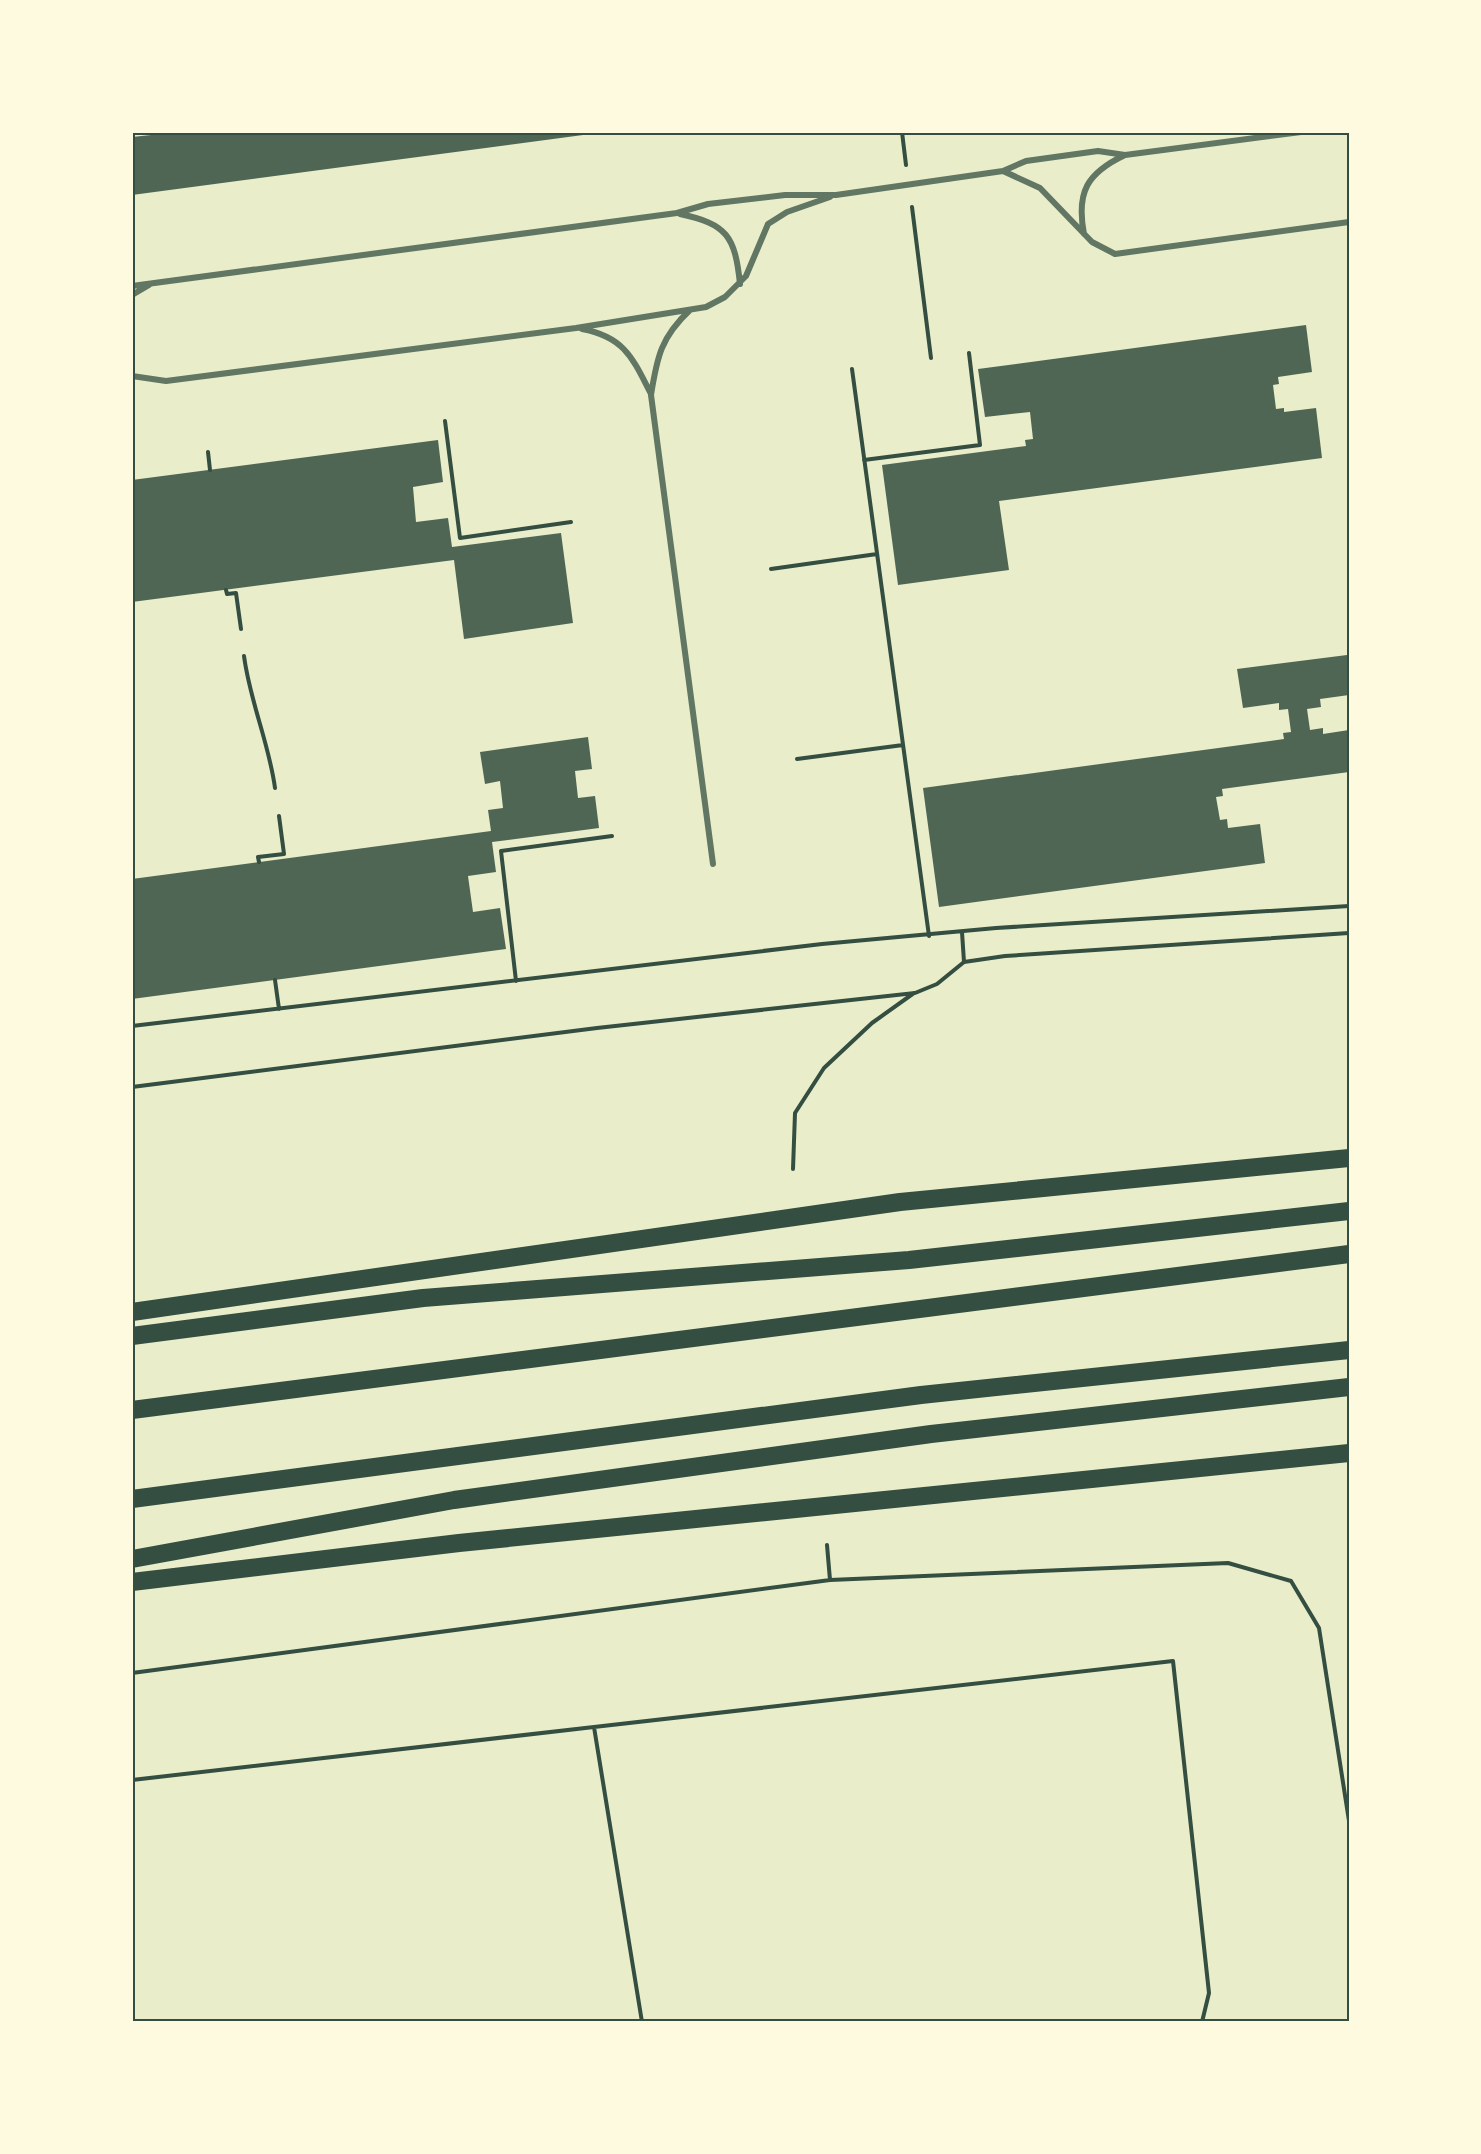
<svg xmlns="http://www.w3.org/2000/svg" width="1481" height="2154" viewBox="0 0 1481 2154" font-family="Figtree,sans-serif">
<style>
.building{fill:#4f6655}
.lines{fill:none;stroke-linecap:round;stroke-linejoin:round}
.path{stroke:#344e41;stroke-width:4}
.minor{stroke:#617663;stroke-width:6}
.motorway{stroke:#344e41;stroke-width:18}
.neatline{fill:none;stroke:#344e41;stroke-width:2}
</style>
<rect width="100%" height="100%" fill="#e9edc9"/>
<path class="building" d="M151,132H598V133L132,195V137L151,135Z
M1306,325L1312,372L1278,377L1279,384L1273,385L1276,409L1284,408V412L1316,408L1322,458L999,501L1009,570L898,585L882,465L1026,446L1025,440L1033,439L1030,412L985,417L978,369Z
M438,440L443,482L413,487L416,522L448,518L452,547L561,533L573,623L464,639L454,560L132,602V480Z
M1347,655L1349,695L1320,699L1321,707L1307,709L1310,730L1323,728V734L1349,730V772L1222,789L1223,796L1216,797L1220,820L1227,819L1228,828L1260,824L1265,863L939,907L923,788L1284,739L1283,733L1291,732L1288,709L1279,710V703L1243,708L1237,669Z
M588,737L592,769L575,771L578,798L595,796L599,828L492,842L496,872L468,876L473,912L500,908L506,949L132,999V879L491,831L488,810L503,808L500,781L485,784L480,752Z"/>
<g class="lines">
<path class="path" d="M902,132L906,165
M912,207L931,358
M852,369L929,936
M445,421L460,538L571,522
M208,452L210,470
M864,460L980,445L969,353
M771,569L877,554
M226,590L227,594L236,593L241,629
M244,656C250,702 269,743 275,788
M797,759L903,745
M259,862L258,857L284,854L279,816
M962,932L964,962
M275,980L279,1009
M516,981L501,851L612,836
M132,1026L822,944L996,928L1349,906
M132,1087L597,1028L915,993L937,984L964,962L1005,956L1349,933
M793,1169L795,1113L824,1068L872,1023L914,993
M827,1545L830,1580
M132,1673L830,1580L1228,1563L1291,1581L1319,1628L1349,1821
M594,1727L1173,1661L1209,1993L1202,2022
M132,1780L594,1727L642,2022"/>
<path class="minor" d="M1003,171L1040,188L1092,242L1115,254L1349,222
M680,214C727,224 735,236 740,284
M1084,234C1076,192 1087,173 1125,155L1301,132
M132,286L677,213L708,204L785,195H836L1003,171L1026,161L1098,151L1125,155
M132,295L149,285
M690,310C661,337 657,357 651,395L713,864
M582,329C625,337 633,359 651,394
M132,376L166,381L576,328L706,307L725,297L746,276L768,224L787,212L830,197"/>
<path class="motorway" d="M132,1312L900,1202L1349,1158
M132,1336L423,1298L909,1260L1349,1211
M132,1410L1349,1254
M132,1499L921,1395L1349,1350
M132,1559L454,1500L931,1434L1349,1387
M132,1582L459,1543L1349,1453"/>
</g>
<rect width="1481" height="2154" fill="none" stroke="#fefae0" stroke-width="267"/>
<rect x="134" y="134" width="1214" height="1886" class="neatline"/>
</svg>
